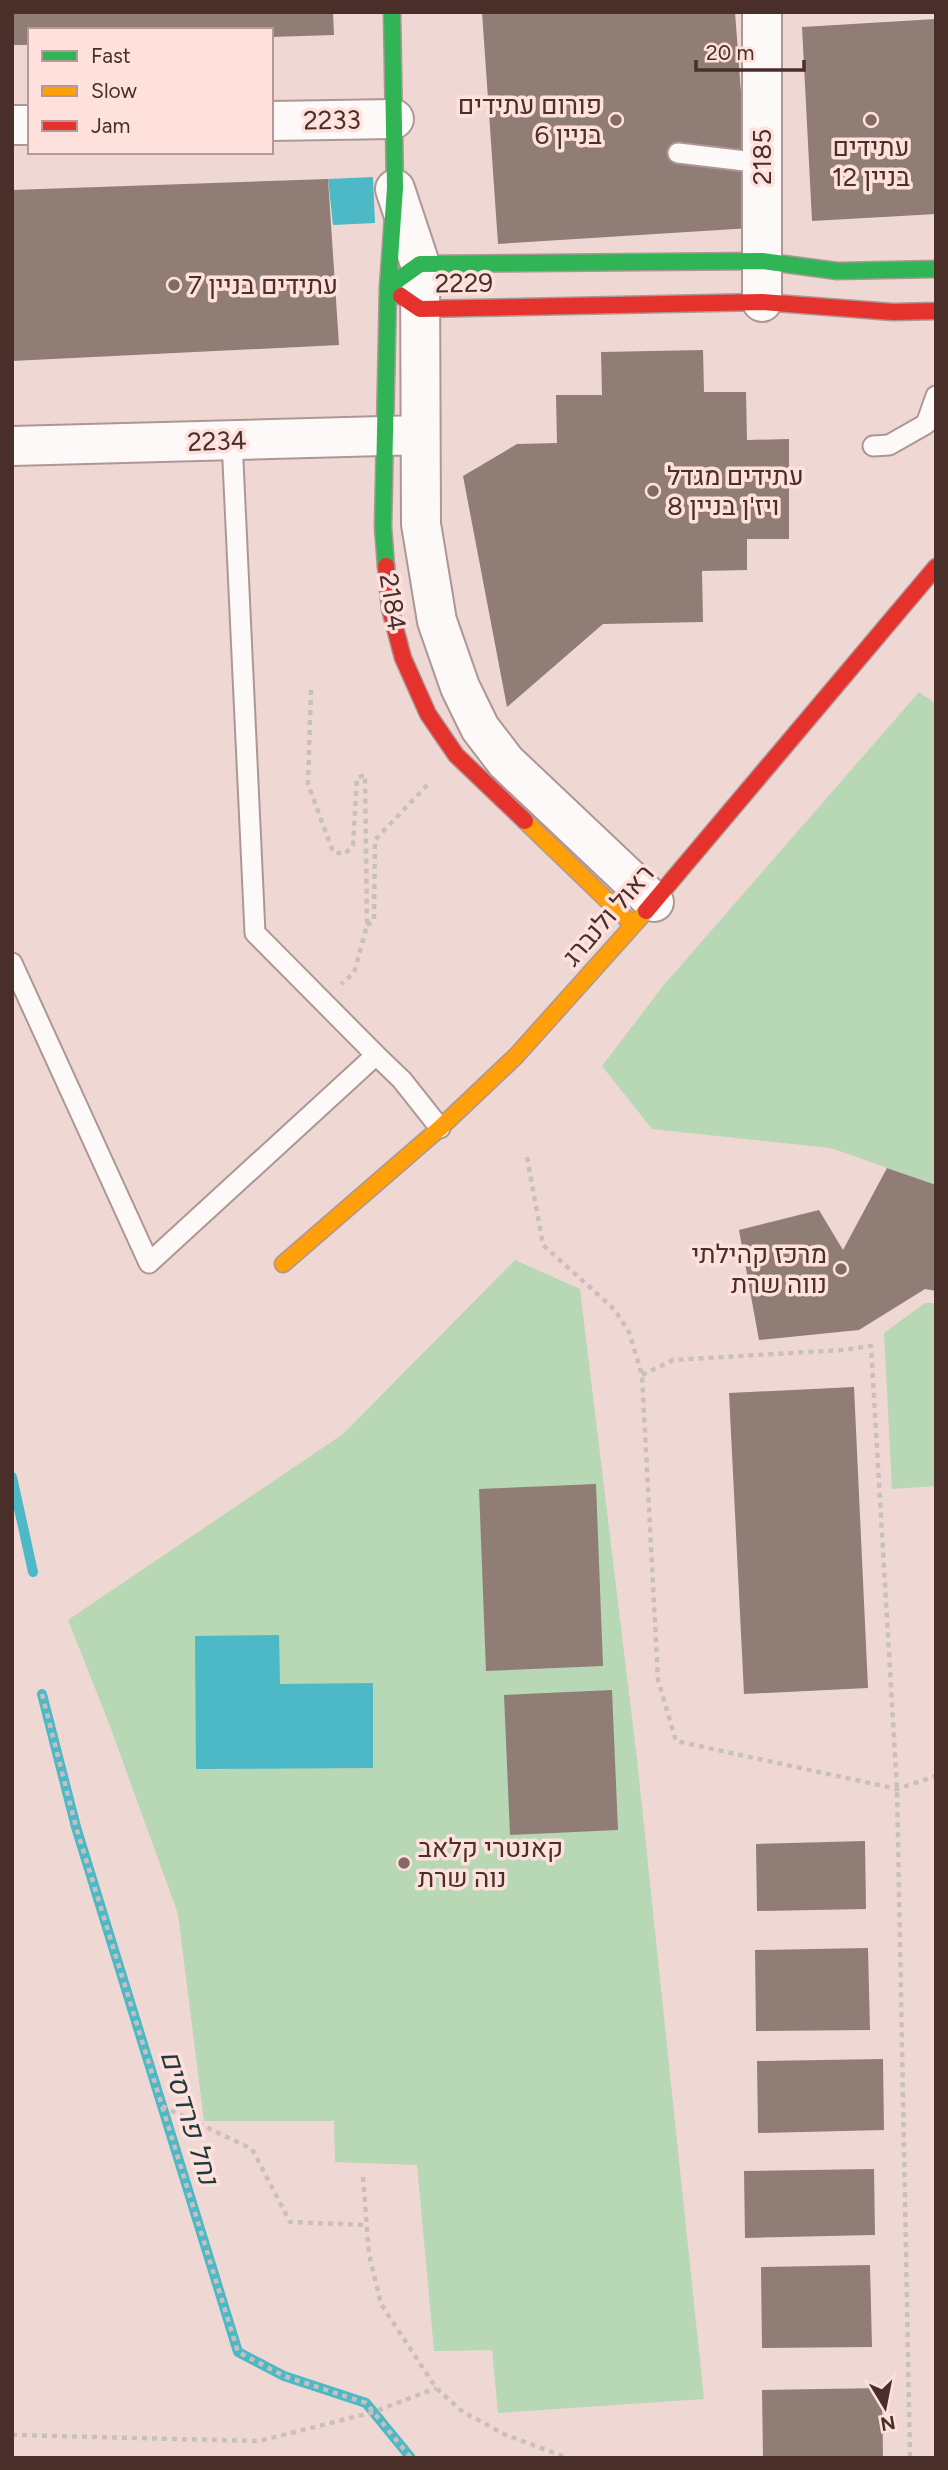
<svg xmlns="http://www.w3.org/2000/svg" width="948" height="2470" viewBox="0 0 948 2470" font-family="Figtree,Heebo,sans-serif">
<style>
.green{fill:#b7d7b5}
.water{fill:#4db9c7}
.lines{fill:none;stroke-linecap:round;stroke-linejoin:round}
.stream{stroke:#4db9c7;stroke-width:10}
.building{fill:#907d75}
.lane-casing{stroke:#ad9794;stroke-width:23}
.street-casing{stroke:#ad9794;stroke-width:42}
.fast-casing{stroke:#ad9794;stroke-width:19}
.slow-casing{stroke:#ad9794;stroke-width:19}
.jam-casing{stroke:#ad9794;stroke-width:19}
.path{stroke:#c9c0be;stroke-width:4.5;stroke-dasharray:5 5;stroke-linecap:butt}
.lane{stroke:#fdf9f9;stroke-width:19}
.street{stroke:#fdf9f9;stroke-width:38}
.fast{stroke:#30b455;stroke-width:16}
.slow{stroke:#ff9f0a;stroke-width:16}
.jam{stroke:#e5322d;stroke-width:16}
.poi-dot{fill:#846a65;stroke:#fee1dc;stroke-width:2.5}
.labels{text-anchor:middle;stroke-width:7;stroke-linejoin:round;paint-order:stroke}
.poi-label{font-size:26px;fill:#4a2e29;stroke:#fee1dc;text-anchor:start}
.street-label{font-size:26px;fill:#4a2e29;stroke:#fee1dc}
.water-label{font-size:28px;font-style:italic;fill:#1e3a3f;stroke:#fee1dc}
</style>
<rect width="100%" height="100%" fill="#efd8d4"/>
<path class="green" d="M919,692L936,704V1185L831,1148L652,1129L602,1066L663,986Z
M515,1260L580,1289L637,1759L704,2399L498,2413L492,2350L434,2351L417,2165L335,2162L334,2121H204L178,1914L110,1726L68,1620L343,1434Z
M925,1303H936V1486L892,1489L884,1333Z"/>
<path class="water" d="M373,177L375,223L333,225L328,179Z
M279,1635L280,1684L373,1683V1768L196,1769L195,1636Z"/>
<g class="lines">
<path class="stream" d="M12,1477L33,1572
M42,1694L76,1827L238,2352L284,2376L366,2403L411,2458"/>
</g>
<path class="building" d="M12,12H333L334,35L271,37V30H30V45H12Z
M482,12H735L751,228L498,244Z
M936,19V214L812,221L802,27Z
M328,179L339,345L12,361V190Z
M703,350L704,392H746L747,440L789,439V539H747V570L702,571L703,622L603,624L507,707L463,476L517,444L557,443L556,395H602L601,352Z
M887,1168L936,1185V1291L925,1289L859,1330L759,1340L739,1230L819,1210L843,1250Z
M854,1387L868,1688L744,1694L729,1393Z
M596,1484L603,1666L486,1671L479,1489Z
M612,1690L618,1830L510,1835L504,1695Z
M865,1841L866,1909L757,1911L756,1844Z
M868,1948L870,2030L756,2031L755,1950Z
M883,2059L884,2130L758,2133L757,2061Z
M874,2169L875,2235L745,2238L744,2171Z
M870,2265L872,2347L762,2348L761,2267Z
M882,2388L883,2458H763L762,2390Z"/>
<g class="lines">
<defs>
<path id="lane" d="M678,153L762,163
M873,446L889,445L926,424L936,396
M12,963L149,1263L376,1055L255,933L232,440
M376,1055L402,1080L440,1128"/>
<path id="street" d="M271,121L394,119
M12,125H30
M395,189L420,264L421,524L437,621L460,687L480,728L506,762L654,902
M762,302V12
M12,446L420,435"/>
<path id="fast" d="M401,296L388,287L420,264L762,261L837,271L936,269
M386,566L383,527L388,287L395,188L392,12"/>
<path id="slow" d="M525,821L633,925
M283,1264L440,1128L516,1056L646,911"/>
<path id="jam" d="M401,296L420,309L762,302L893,312L936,311
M386,566L390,609L403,658L428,714L456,755L525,821
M646,911L936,567"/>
</defs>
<use href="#lane" class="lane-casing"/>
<use href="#street" class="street-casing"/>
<use href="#fast" class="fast-casing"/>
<use href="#slow" class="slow-casing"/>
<use href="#jam" class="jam-casing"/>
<path class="path" d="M311,690L308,784L333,852L345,854L353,845L357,778L365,775L367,925L354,973L341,984
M367,925L374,921L375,840L431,781
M527,1157L543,1245L614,1309L629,1332L642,1375L658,1680L676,1741L897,1789L936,1776
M642,1375L673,1360L842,1350L871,1346L897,1789L910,2458
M42,1694L76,1827L238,2352L284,2376L366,2403L411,2458
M162,2106L252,2149L290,2222L367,2225
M363,2177L369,2254L381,2304L436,2388L463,2412L506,2435L568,2458
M12,2435L259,2441L374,2412L436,2388"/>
<use href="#lane" class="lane"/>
<use href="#street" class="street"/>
<use href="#fast" class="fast"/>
<use href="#slow" class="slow"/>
<use href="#jam" class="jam"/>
</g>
<g class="poi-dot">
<circle cx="616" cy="120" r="7"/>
<circle cx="871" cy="120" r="7"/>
<circle cx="174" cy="285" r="7"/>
<circle cx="653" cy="491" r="7"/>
<circle cx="841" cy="1269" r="7"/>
<circle cx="404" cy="1863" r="7"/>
</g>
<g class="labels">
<g class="poi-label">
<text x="602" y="114" text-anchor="end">פורום עתידים<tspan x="602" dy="30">בניין 6</tspan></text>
<text x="871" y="156" text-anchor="middle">עתידים<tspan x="871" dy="30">בניין 12</tspan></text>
<text x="188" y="294">עתידים בניין 7</text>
<text x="667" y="485">עתידים מגדל<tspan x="667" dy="30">ויז'ן בניין 8</tspan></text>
<text x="827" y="1263" text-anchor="end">מרכז קהילתי<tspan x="827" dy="30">נווה שרת</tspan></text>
<text x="418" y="1857">קאנטרי קלאב<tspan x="418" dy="30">נוה שרת</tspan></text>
</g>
<g class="street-label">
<text transform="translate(332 120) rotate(-1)" y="9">2233</text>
<text transform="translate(762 157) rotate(-90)" y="9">2185</text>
<text transform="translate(464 283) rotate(-1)" y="9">2229</text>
<text transform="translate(217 441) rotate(-2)" y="9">2234</text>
<text transform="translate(393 602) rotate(81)" y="9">2184</text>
<text transform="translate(608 915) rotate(-49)" y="9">ראול ולנברג</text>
</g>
<g class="water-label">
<text transform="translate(190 2117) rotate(73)" y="10">נחל פרדסים</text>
</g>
</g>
<rect width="948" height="2470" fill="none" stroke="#4a2e29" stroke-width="28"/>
<rect x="28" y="28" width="245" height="126" fill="#fee1dc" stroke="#b69994" stroke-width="2"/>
<rect x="42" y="51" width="35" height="10" fill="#30b455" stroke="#b69994" stroke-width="2"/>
<text x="91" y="63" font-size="21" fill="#4a2e29">Fast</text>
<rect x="42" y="86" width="35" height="10" fill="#ff9f0a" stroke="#b69994" stroke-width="2"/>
<text x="91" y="98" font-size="21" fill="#4a2e29">Slow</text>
<rect x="42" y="121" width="35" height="10" fill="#e5322d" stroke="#b69994" stroke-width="2"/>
<text x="91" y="133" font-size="21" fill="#4a2e29">Jam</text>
<g transform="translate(885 2407) rotate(170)" stroke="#fee1dc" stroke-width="5" paint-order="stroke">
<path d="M0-5L12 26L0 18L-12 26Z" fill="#4a2e29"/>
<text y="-10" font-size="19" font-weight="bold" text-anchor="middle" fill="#4a2e29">N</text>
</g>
<path d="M696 60v10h108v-10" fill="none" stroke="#4a2e29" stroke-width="3.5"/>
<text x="706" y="60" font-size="21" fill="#4a2e29" stroke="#fee1dc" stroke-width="5" paint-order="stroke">20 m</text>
</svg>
